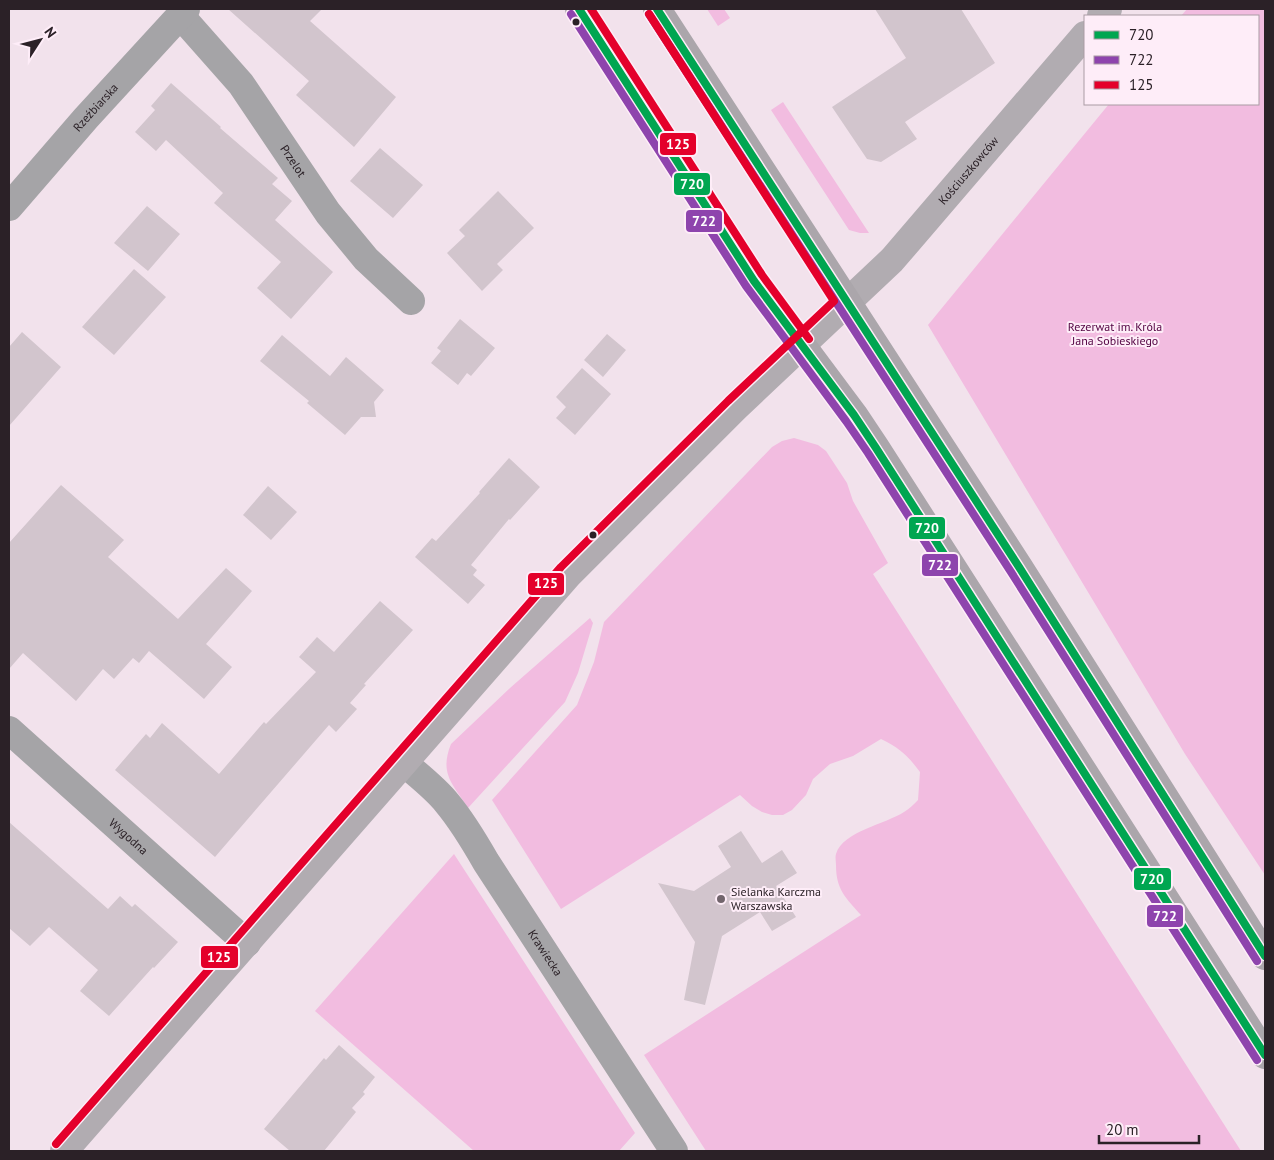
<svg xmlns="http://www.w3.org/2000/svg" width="1274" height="1160" viewBox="0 0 1274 1160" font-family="'PT Sans',sans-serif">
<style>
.green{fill:#f2bce0}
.building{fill:#d2c5cd}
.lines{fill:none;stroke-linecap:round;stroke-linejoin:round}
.street{stroke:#a5a4a7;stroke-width:28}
.secondary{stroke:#b1acb1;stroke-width:28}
.primary{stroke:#aba6ab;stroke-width:28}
.bus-1-casing{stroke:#feedf8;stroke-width:11}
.bus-2-casing{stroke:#feedf8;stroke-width:11}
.bus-3-casing{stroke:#feedf8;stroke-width:11}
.bus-1{stroke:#00a651;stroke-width:8}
.bus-2{stroke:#8e44ad;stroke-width:8}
.bus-3{stroke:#e4002b;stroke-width:8}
.bus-dot{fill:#2b2127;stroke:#feedf8;stroke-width:2}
.poi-dot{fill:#71656c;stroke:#feedf8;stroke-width:2}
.labels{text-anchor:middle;stroke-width:4;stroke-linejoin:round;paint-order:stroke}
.street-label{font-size:12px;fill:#2b2127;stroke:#feedf8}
.park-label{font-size:12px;fill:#510040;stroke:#feedf8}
.poi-label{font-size:12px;fill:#2b2127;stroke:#feedf8;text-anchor:start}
.line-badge{stroke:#feedf8;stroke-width:2}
.badge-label{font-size:14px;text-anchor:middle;font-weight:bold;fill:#fff}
</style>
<rect width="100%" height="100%" fill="#f2e2ec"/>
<path class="green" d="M707,9H724L730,18L718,26Z
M1187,9H1265V875L1185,754L928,325L1109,104H1258V16H1181Z
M783,102L869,233H860L849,230L771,110Z
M794,438L818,445L826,451L847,483L853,501L888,563L873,574L1241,1151H706L644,1055L861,915C846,898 836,890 836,865C836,862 835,857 836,854C843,831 886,824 904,812C909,809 914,804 918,800L920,772C908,756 900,748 881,739L853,756L830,764L813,779L806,795L792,810L783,815H772L762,812L752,806L740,795L561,909L492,800L577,705L594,662L604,622L772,447L782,441Z
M590,618L593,623L578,673L565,702L468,808C453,784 439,774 451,744L510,688Z
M454,854L635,1133L619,1151H474L315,1011Z"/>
<path class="building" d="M228,9H322L310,21L396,97L354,147L296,95L309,81Z
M875,9H961L995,63L905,122L917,139L881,162L867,159L832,107L906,58Z
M171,83L221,127L220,128L278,178L272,184L292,201L275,220L333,272L291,319L257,288L281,262L214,203L223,193L166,140L156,151L135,132L155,110L151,106Z
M380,148L423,185L393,218L350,181Z
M498,191L534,228L497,264L503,270L482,291L447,253L465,236L459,230Z
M147,206L180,234L148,271L114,243Z
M134,269L166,297L114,355L82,327Z
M460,319L495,348L471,376L467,373L458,385L431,363L441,351L437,348Z
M22,332L61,367L9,426V347Z
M607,334L626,350L603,377L584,360Z
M282,335L330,376L346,357L384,390L374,402L376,417H361L345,435L307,403L309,401L260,361Z
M582,368L611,394L575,435L556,418L566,407L556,397Z
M509,458L540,487L510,520L509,519L471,565L477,570L473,575L485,585L468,604L415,557L432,538L436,541L480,493L479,492Z
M61,485L124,540L108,557L178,619L226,568L252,591L206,644L232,667L204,699L149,651L139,663L133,658L114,679L103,669L76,701L23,653L9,669V543Z
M268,486L297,512L271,540L243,515Z
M380,601L413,630L364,684L366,685L350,703L357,709L336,732L329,725L215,857L115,770L146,734L150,738L162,723L219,774L264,722L266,724L316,672L299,657L317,637L334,652Z
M9,822L108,909L120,896L132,907L135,904L178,942L154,968L153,967L109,1016L80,991L98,970L49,927L30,946L9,928Z
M741,831L762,863L782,850L797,873L776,886L796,917L772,931L760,912L722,936L705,1005L684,1000L695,942L658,883L694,891L731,867L718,846Z
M339,1045L375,1077L363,1092L365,1094L352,1108L356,1112L324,1151H290L264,1129L324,1058L326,1060Z"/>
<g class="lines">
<g class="street">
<path id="s1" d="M180,15L241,84L328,213L366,259L411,301"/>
<path id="s2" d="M9,207L86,118L186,9"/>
<path id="s3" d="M9,730L247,943"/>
<path id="s4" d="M404,763C419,776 435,788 447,803C462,821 474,841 486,862L674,1151"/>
</g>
<g class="secondary">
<path d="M1101,16L1108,9"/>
<path id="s5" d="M64,1151L569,574L735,408L892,260L1085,35"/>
</g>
<path class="primary" d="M579,9L754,281L854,415L876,448L1265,1055
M657,9L1019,567L1265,956"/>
<defs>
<path id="bus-1" d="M579,9L754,281L854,415L876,448L1265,1055
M657,9L1019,567L1265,956"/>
<path id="bus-2" d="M571,14L746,286L846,421L868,453L1257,1060
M649,14L1011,572L1257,961"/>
<path id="bus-3" d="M591,9L762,275L809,339
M56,1144L561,567L728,401L834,301L649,14"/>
</defs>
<use href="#bus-1" class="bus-1-casing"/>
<use href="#bus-2" class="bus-2-casing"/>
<use href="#bus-3" class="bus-3-casing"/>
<use href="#bus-1" class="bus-1"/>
<use href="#bus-2" class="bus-2"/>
<use href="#bus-3" class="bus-3"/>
</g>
<g class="bus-dot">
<circle cx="576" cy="22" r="4.5"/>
<circle cx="593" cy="535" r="4.5"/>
</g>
<circle class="poi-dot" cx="721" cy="899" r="5"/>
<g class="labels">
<g class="street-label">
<text dy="4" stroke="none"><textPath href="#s2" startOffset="132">Rzeźbiarska</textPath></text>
<text dy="4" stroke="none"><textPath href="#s1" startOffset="185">Przelot</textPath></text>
<text dy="4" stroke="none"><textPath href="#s5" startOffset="1335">Kościuszkowców</textPath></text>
<text dy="4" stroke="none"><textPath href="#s3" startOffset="160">Wygodna</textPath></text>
<text dy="4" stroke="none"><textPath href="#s4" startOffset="238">Krawiecka</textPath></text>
</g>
<g class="park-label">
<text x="1115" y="331">Rezerwat im. Króla<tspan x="1115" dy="14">Jana Sobieskiego</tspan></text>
</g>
<g class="poi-label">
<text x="731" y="896">Sielanka Karczma<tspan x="731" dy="14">Warszawska</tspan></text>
</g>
</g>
<g class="line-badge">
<rect x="659" y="132" width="38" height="24" rx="5" fill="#e4002b"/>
<rect x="673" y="172" width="38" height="24" rx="5" fill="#00a651"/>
<rect x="685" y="209" width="38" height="24" rx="5" fill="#8e44ad"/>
<rect x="908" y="516" width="38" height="24" rx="5" fill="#00a651"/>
<rect x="921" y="553" width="38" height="24" rx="5" fill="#8e44ad"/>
<rect x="527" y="572" width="38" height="24" rx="5" fill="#e4002b"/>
<rect x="1133" y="867" width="39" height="24" rx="5" fill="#00a651"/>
<rect x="1146" y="904" width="38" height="24" rx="5" fill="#8e44ad"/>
<rect x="200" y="945" width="39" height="24" rx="5" fill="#e4002b"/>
</g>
<g class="badge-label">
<text x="678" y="149">125</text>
<text x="692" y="189">720</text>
<text x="704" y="226">722</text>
<text x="927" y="533">720</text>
<text x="940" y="570">722</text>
<text x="546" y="588">125</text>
<text x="1152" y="884">720</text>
<text x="1165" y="921">722</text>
<text x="219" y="962">125</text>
</g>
<rect width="1274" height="1160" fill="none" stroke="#2b2127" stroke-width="20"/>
<rect x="1084" y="15" width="175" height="90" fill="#feedf8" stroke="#aa9ba4"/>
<rect x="1094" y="31" width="25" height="8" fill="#00a651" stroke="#aa9ba4"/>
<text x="1129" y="40" font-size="15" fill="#2b2127">720</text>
<rect x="1094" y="56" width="25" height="8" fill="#8e44ad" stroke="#aa9ba4"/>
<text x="1129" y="65" font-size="15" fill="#2b2127">722</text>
<rect x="1094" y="81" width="25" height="8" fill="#e4002b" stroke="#aa9ba4"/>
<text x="1129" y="90" font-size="15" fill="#2b2127">125</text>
<g transform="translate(40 40) rotate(54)" stroke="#feedf8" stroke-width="4" paint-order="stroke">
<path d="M0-4L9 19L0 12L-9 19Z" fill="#2b2127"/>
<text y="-8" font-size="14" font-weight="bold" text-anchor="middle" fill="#2b2127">N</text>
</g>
<path d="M1099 1135v8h100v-8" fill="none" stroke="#2b2127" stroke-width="2.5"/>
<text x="1106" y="1135" font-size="15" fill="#2b2127" stroke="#feedf8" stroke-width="4" paint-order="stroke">20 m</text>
</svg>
